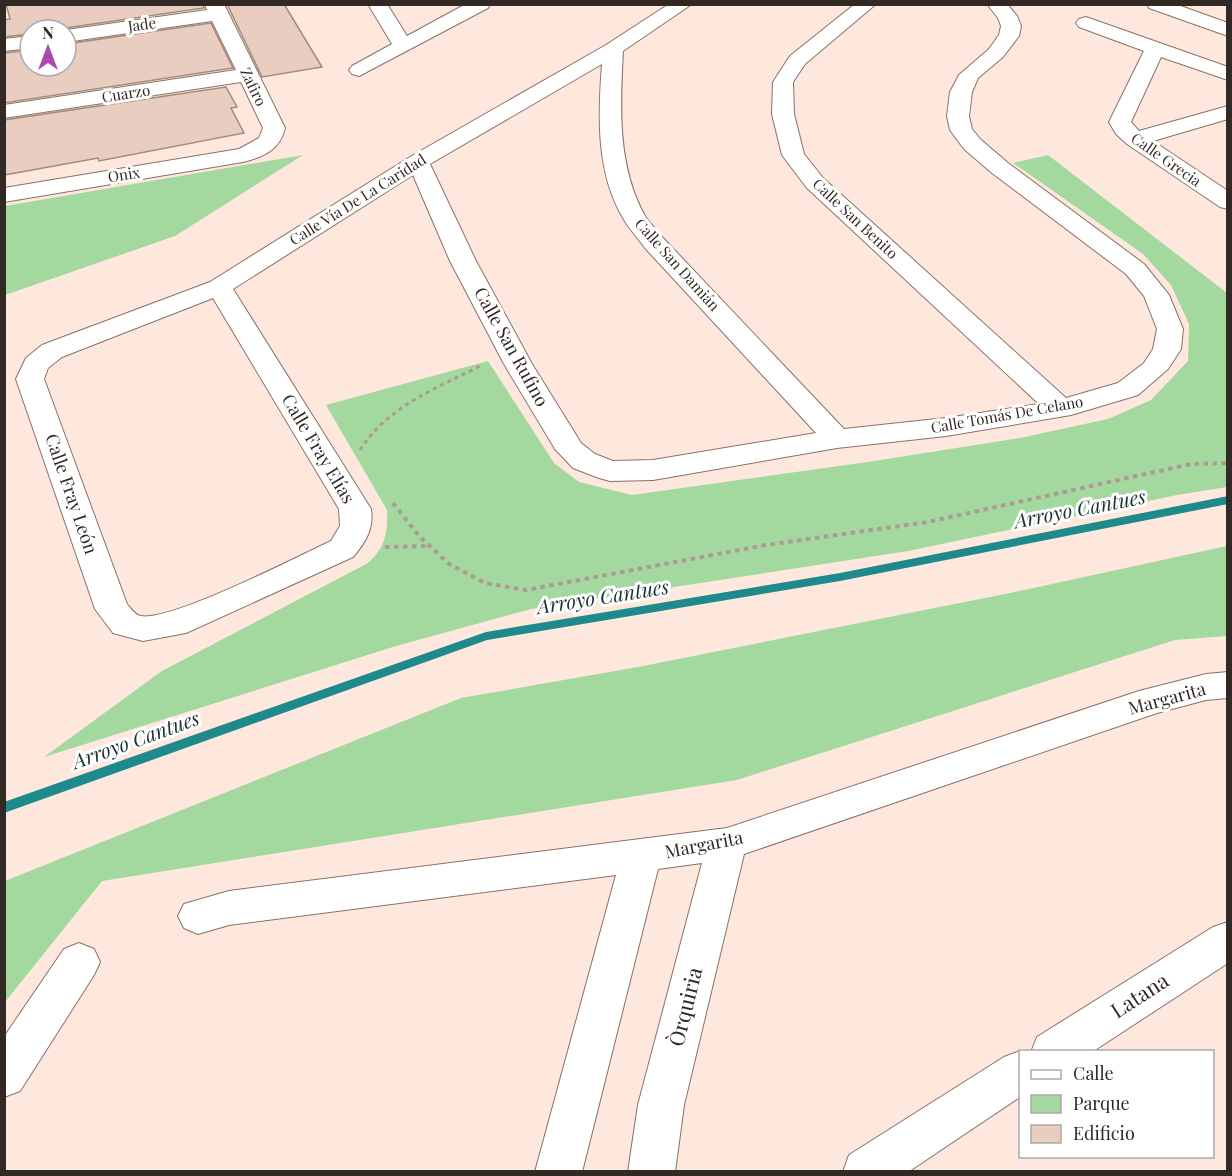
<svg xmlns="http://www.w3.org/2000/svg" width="1232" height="1176" viewBox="0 0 1232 1176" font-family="'Playfair Display',serif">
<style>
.green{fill:#a3d89e}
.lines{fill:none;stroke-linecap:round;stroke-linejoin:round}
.stream{fill:#1f8a8c;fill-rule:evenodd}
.building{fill:#e8cdc0;stroke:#a38a7e;stroke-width:1.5}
.minor-casing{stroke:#897165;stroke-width:2}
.path-far1{stroke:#ac9b93;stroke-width:3;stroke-dasharray:4 4;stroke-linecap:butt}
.path{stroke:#ac9b93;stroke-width:4;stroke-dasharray:4.5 4.5;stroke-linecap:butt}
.minor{fill:#fff;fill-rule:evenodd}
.labels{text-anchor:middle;stroke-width:6;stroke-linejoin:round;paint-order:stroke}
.far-street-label{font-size:15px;fill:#332924;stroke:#fff}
.street-label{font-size:18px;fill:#332924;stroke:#fff}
.water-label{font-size:20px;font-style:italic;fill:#193031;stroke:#fff}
.near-street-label{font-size:21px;fill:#332924;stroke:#fff}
</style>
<rect width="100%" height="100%" fill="#fee8de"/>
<path class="green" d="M303,155L175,236L5,295V206Z
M1048,155L1227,293V487L1177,495L908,551L531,609L396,646L44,757L162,671L368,563C385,548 388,533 387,510L326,405L488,361L554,463L579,482L632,495L868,462L1020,438L1108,419L1151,400L1188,361L1189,324L1171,285L1143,254L1013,163Z
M1227,546V636L1175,640L737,780L102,881L5,1002V881L461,698L638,667L1010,593Z"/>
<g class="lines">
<path class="stream" d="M1228,496V504L840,581L487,640L4,813V802L486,632L840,573Z"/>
</g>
<path class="building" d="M6,4H203L204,8L66,28L64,30H30V34L4,37V20L10,19Z
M227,4H284L322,67L262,77Z
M211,23L233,68L4,103V53L30,50V66H66V44Z
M226,87L237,107L231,108L244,133L99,161L98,158L4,175V120Z"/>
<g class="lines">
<defs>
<path id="minor" d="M205,4H224L285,128C280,150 263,157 243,162L4,202V188L239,149L259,138L263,128L241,82L4,118V105L236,70L212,21L66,42V30L207,10Z
M368,4H387L407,36L466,4H490L488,8L359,76L352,74L349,70L352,66L392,44Z
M669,4H692L623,51C620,106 617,166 645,216C650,224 657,230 663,238L844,429L946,418L1039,404L807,188L782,155L772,114L773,82L790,56L855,4H876L805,64L793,82L794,114L804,154L823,178L1066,398L1118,383L1144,363L1153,349L1157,329L1144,296L1126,274L992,173L964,149L950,130L947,116L950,92L959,75L989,49L999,35L1001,26L998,18L987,4H1007L1017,16L1021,26L1019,36L1003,57L978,78L972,92L969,116L972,129L980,139L1008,163L1144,264L1169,295L1183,329L1181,349L1168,369L1138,395L1071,415L946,436L837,448L653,480L610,481L599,478L573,468L555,449L504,364L450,261L413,175L233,289L371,509C374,528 366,542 353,557L186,633L143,641L113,633L95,609L16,379L26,358L42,345L210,282L410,157L606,45ZM602,64C598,115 596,173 623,218C629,229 638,238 645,248L816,433L653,460L613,461L595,454L581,443L532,364L476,261L430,164ZM213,298L339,509L340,526L331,541C297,557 170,622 141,616C135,615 131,609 127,604L44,379L48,368L62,357Z
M1147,4H1175L1228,23V36L1149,8Z
M1086,17L1228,67V80L1161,57L1131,122L1139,131L1228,106V119L1153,141L1228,191V209L1220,207L1127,144L1116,134L1109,122L1144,51L1079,27L1076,23L1079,19Z
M30,36V48L4,51V39Z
M1228,672V698L1206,700L1157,713L744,854L684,1105L675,1172H628L638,1105L702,863L658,869L582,1172H535L616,875L229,925L198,934L184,928L178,916L184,904L229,891L727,828L1139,691L1206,674Z
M1228,922V963L1092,1052H1031L1037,1037L1213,927Z
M79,943L94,949L100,962L94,975L20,1091L4,1097V1037L64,949Z
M1020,1051V1097L908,1172H843L849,1155L1004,1057Z"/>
</defs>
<use href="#minor" class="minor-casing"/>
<path class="path-far1" d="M360,450C388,406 437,388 482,365"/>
<path class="path" d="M393,503L419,536L449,564L485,583L526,590L766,545L928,522L1191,464L1228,463
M385,547L426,546"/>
<use href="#minor" class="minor"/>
</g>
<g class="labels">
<g class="far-street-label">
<text transform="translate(142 25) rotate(-8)" y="5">Jade</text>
<text transform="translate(253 87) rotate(64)" y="5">Zafiro</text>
<text transform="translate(126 94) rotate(-9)" y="5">Cuarzo</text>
<text transform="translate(1166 160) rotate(35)" y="5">Calle Grecia</text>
<text transform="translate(124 175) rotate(-9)" y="5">Onix</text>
<text transform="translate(358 200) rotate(-32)" y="5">Calle Vía De La Caridad</text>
<text transform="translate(855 219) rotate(43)" y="5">Calle San Benito</text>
<text transform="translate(677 265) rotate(48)" y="5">Calle San Damián</text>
<text transform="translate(1007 415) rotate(-10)" y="5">Calle Tomás De Celano</text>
</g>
<g class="street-label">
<text transform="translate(511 347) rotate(61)" y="6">Calle San Rufino</text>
<text transform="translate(318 449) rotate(59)" y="6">Calle Fray Elías</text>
<text transform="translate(71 494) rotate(71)" y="6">Calle Fray León</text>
<text transform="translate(1167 699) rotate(-15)" y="6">Margarita</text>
<text transform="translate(704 845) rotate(-11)" y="6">Margarita</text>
</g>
<g class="water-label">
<text transform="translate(1080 509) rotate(-11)" y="7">Arroyo Cantues</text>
<text transform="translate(603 597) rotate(-9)" y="7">Arroyo Cantues</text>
<text transform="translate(136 740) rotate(-20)" y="7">Arroyo Cantues</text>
</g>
<g class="near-street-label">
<text transform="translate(1140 996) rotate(-33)" y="7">Latana</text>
<text transform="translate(686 1007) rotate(-76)" y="7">Òrquiria</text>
</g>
</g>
<rect width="1232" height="1176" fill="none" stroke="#332924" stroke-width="12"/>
<rect x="1019" y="1050" width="195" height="108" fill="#ffffff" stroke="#ada9a7" stroke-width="1.5"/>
<rect x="1031" y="1070" width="30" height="9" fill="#ffffff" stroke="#ada9a7" stroke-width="1.5"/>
<text x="1073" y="1080" font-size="18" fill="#332924">Calle</text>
<rect x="1031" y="1095" width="30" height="18" fill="#a3d89e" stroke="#ada9a7" stroke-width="1.5"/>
<text x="1073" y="1110" font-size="18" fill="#332924">Parque</text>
<rect x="1031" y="1125" width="30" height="18" fill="#e8cdc0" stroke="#ada9a7" stroke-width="1.5"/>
<text x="1073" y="1140" font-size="18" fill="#332924">Edificio</text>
<g transform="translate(48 48)"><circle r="28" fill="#ffffff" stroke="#ada9a7" stroke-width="1.5"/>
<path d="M0-4.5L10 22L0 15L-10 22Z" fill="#ad4ab0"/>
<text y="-9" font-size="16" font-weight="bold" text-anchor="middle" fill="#332924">N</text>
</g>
</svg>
